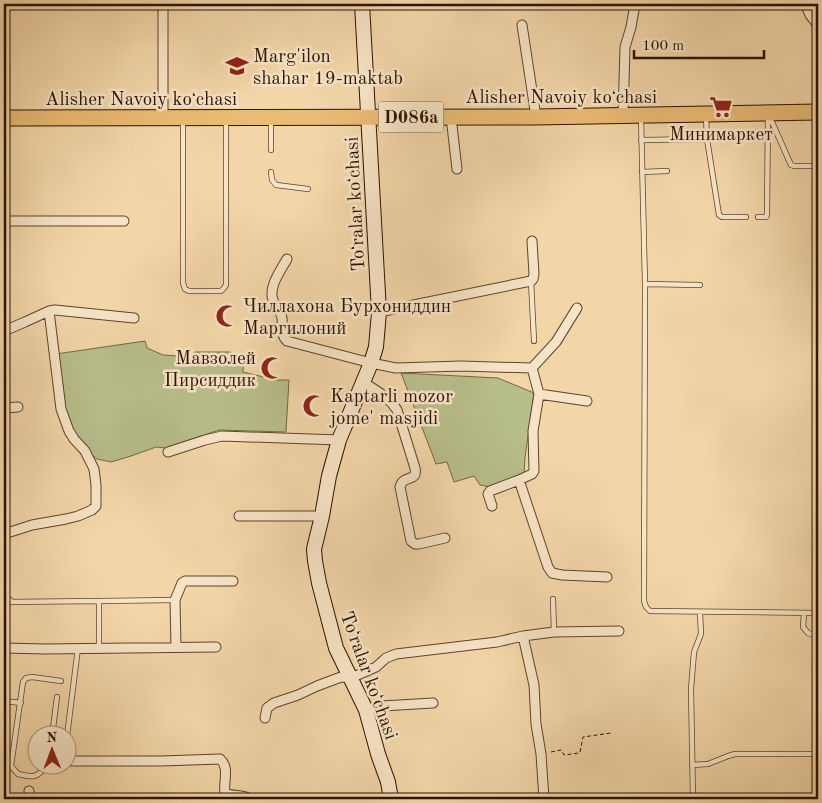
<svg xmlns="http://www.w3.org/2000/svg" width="822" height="803" viewBox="0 0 822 803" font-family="'Old Standard TT',serif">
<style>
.green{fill:#b7be8a;stroke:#716846}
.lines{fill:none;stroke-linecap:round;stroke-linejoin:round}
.lane-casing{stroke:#5d432c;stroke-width:6}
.street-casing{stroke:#5d432c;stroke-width:11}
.secondary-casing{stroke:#2b1202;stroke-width:16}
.primary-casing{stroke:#2b1202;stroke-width:17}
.path{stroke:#2b1202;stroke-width:1;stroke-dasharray:4 2.5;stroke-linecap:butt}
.lane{stroke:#f7e4c6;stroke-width:4.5}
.street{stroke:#f7e4c6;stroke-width:9}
.secondary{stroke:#f7e4c6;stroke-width:14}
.primary{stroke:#eabb74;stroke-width:15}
.labels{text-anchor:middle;stroke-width:5;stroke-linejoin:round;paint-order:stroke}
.shield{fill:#f7e4c6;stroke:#68513d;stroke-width:1}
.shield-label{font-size:18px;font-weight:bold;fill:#2b1202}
.poi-label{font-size:19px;fill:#2b1202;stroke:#f7e4c6;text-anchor:start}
.street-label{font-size:19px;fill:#2b1202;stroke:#f7e4c6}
</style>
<rect width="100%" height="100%" fill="#f3d6a8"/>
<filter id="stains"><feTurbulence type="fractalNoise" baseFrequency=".004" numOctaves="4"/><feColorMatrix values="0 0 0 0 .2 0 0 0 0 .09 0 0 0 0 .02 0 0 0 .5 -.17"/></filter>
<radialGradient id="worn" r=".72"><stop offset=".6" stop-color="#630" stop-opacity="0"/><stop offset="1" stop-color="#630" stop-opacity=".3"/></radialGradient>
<path class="green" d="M145,341L147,348L163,355L192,357L195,352H230L243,361V372L276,380H289L286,432L219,430L165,448L156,447L131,456L111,462L97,459L89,453L76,437L67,419L59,377L56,354Z
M401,373L498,378L534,393L525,458L524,473L491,487L480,485L474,476L454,482L447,462L436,464Z"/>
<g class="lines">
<defs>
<path id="lane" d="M706,116L707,139L719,215L722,217H746
M641,117L645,284L644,601L646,607L650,611L818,613
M271,119V150
M183,120V283L185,289L189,291H221L224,288L226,285V121
M641,140L707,139
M271,172L272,180L276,185L308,189
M642,172L667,171
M758,217H766L767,215L768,113L791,165L794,166H818
M531,281L534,341
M645,284L700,285
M4,594L12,602
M553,599L554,632
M99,601L175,600
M4,602L99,601V648
M804,613L803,627L808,633L818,636
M4,701L21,703
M52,736L57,697
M67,736L78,648
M692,765L708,764L728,756L735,754H818
M4,766H11L18,774C31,777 38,779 45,766
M11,766L23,682L26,678L32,677L61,681
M693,799L691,689L694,652L701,634L700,612"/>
<path id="street" d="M160,4L163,10V118
M805,4L810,15L818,25
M522,25L536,117
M623,116L625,47L631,27L635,4
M451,117L457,169
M4,221H124
M287,259C281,270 268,287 273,300C275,307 281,310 282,318C283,327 280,334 287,341L371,363L396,368L461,366L532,368L539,394L533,431L534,471L532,474L519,480L548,567L552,573L562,575L607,577
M379,312L531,281L533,279L534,274L532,241
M4,331L25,322L49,311L55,310L134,318
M532,368L556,342L577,308
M363,382C375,390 389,397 397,410L415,468C418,483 403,474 400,487L411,541L415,544H419L445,538
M539,394L587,401
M4,408L18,407
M168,452L205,440L222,436L339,440
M492,506L488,494L490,491L519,480
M239,516H322
M4,534L32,525L66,519L78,516L92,510L96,506V485L94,469L85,451L74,439L69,431L61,409L49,311
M523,636L554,632L619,631
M176,647L175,600L182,583L185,581H233
M4,648L45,649L216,647
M366,710L382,706L433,703
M265,718L267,708L274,703L298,695L317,686L341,677L351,678L376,667L386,658L396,654L497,642L523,636L534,685L536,724L541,754L544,799
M71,761H161L220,759C230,767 223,782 225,793C231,796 239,795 246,797L247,799
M29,791L30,799"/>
<path id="secondary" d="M362,4L379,312L376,347L371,363L339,440L329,476L322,516L314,549L315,561L319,583L336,648L366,710L378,754L388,782L391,799"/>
<path id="primary" d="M4,118L536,117L818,112"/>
</defs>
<use href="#lane" class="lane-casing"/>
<use href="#street" class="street-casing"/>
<use href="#secondary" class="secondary-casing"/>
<use href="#primary" class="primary-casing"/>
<path class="path" d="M551,752L561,750L564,755L579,753L580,752L583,737L611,733"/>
<use href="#lane" class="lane"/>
<use href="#street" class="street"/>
<use href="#secondary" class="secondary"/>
<use href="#primary" class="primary"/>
</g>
<defs>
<symbol id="school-bare" viewBox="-9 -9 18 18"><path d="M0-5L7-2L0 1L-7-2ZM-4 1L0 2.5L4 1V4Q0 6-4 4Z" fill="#8f2418" stroke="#f7e4c6" stroke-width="2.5" paint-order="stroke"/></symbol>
<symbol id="supermarket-bare" viewBox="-9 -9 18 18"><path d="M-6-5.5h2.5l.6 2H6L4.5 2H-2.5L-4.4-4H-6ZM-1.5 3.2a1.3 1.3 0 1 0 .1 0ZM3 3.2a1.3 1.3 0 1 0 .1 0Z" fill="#8f2418" stroke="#f7e4c6" stroke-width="2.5" paint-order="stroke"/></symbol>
<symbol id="mosque-bare" viewBox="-9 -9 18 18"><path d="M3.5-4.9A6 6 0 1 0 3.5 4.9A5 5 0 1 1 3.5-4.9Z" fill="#8f2418" stroke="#f7e4c6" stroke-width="2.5" paint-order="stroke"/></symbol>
</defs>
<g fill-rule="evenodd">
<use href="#school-bare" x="221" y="50" width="32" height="32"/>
<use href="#supermarket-bare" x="705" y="91" width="32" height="32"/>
<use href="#mosque-bare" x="211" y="300" width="32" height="32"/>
<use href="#mosque-bare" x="256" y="352" width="32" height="32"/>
<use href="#mosque-bare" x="298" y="390" width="32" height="32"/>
</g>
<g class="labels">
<rect class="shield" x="378.5" y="101.5" width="65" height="31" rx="4"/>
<g class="shield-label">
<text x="411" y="123">D086a</text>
</g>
<g class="poi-label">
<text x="253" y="62">Marg'ilon<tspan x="253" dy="22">shahar 19-maktab</tspan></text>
<text x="721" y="140" text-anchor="middle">Минимаркет</text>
<text x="243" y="312">Чиллахона Бурхониддин<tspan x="243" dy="22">Маргилоний</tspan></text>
<text x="256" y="364" text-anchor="end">Мавзолей<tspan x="256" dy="22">Пирсиддик</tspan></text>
<text x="330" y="402">Kaptarli mozor<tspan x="330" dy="22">jome' masjidi</tspan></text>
</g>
<g class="street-label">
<text x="561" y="103">Alisher Navoiy koʻchasi</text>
<text x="141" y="105">Alisher Navoiy koʻchasi</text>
<text transform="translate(354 204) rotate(-93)" y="7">Toʻralar koʻchasi</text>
<text transform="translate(370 675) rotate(70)" y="7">Toʻralar koʻchasi</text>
</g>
</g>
<rect width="822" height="803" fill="none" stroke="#f3d6a8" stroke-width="20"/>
<rect x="5" y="5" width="812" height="793" fill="none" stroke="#2b1202" stroke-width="2.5"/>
<rect x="10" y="10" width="802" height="783" fill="none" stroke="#2b1202"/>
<g transform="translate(52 750) rotate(359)"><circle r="24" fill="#f7e4c6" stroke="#a59078"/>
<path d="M0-4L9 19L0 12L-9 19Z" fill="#8f2418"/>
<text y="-8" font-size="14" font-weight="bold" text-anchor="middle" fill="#2b1202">N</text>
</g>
<path d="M634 50v8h130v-8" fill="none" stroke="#2b1202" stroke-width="2.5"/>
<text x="642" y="50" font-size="15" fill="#2b1202" stroke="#f7e4c6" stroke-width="4" paint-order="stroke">100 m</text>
<rect width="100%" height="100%" filter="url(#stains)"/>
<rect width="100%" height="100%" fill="url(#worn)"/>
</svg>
